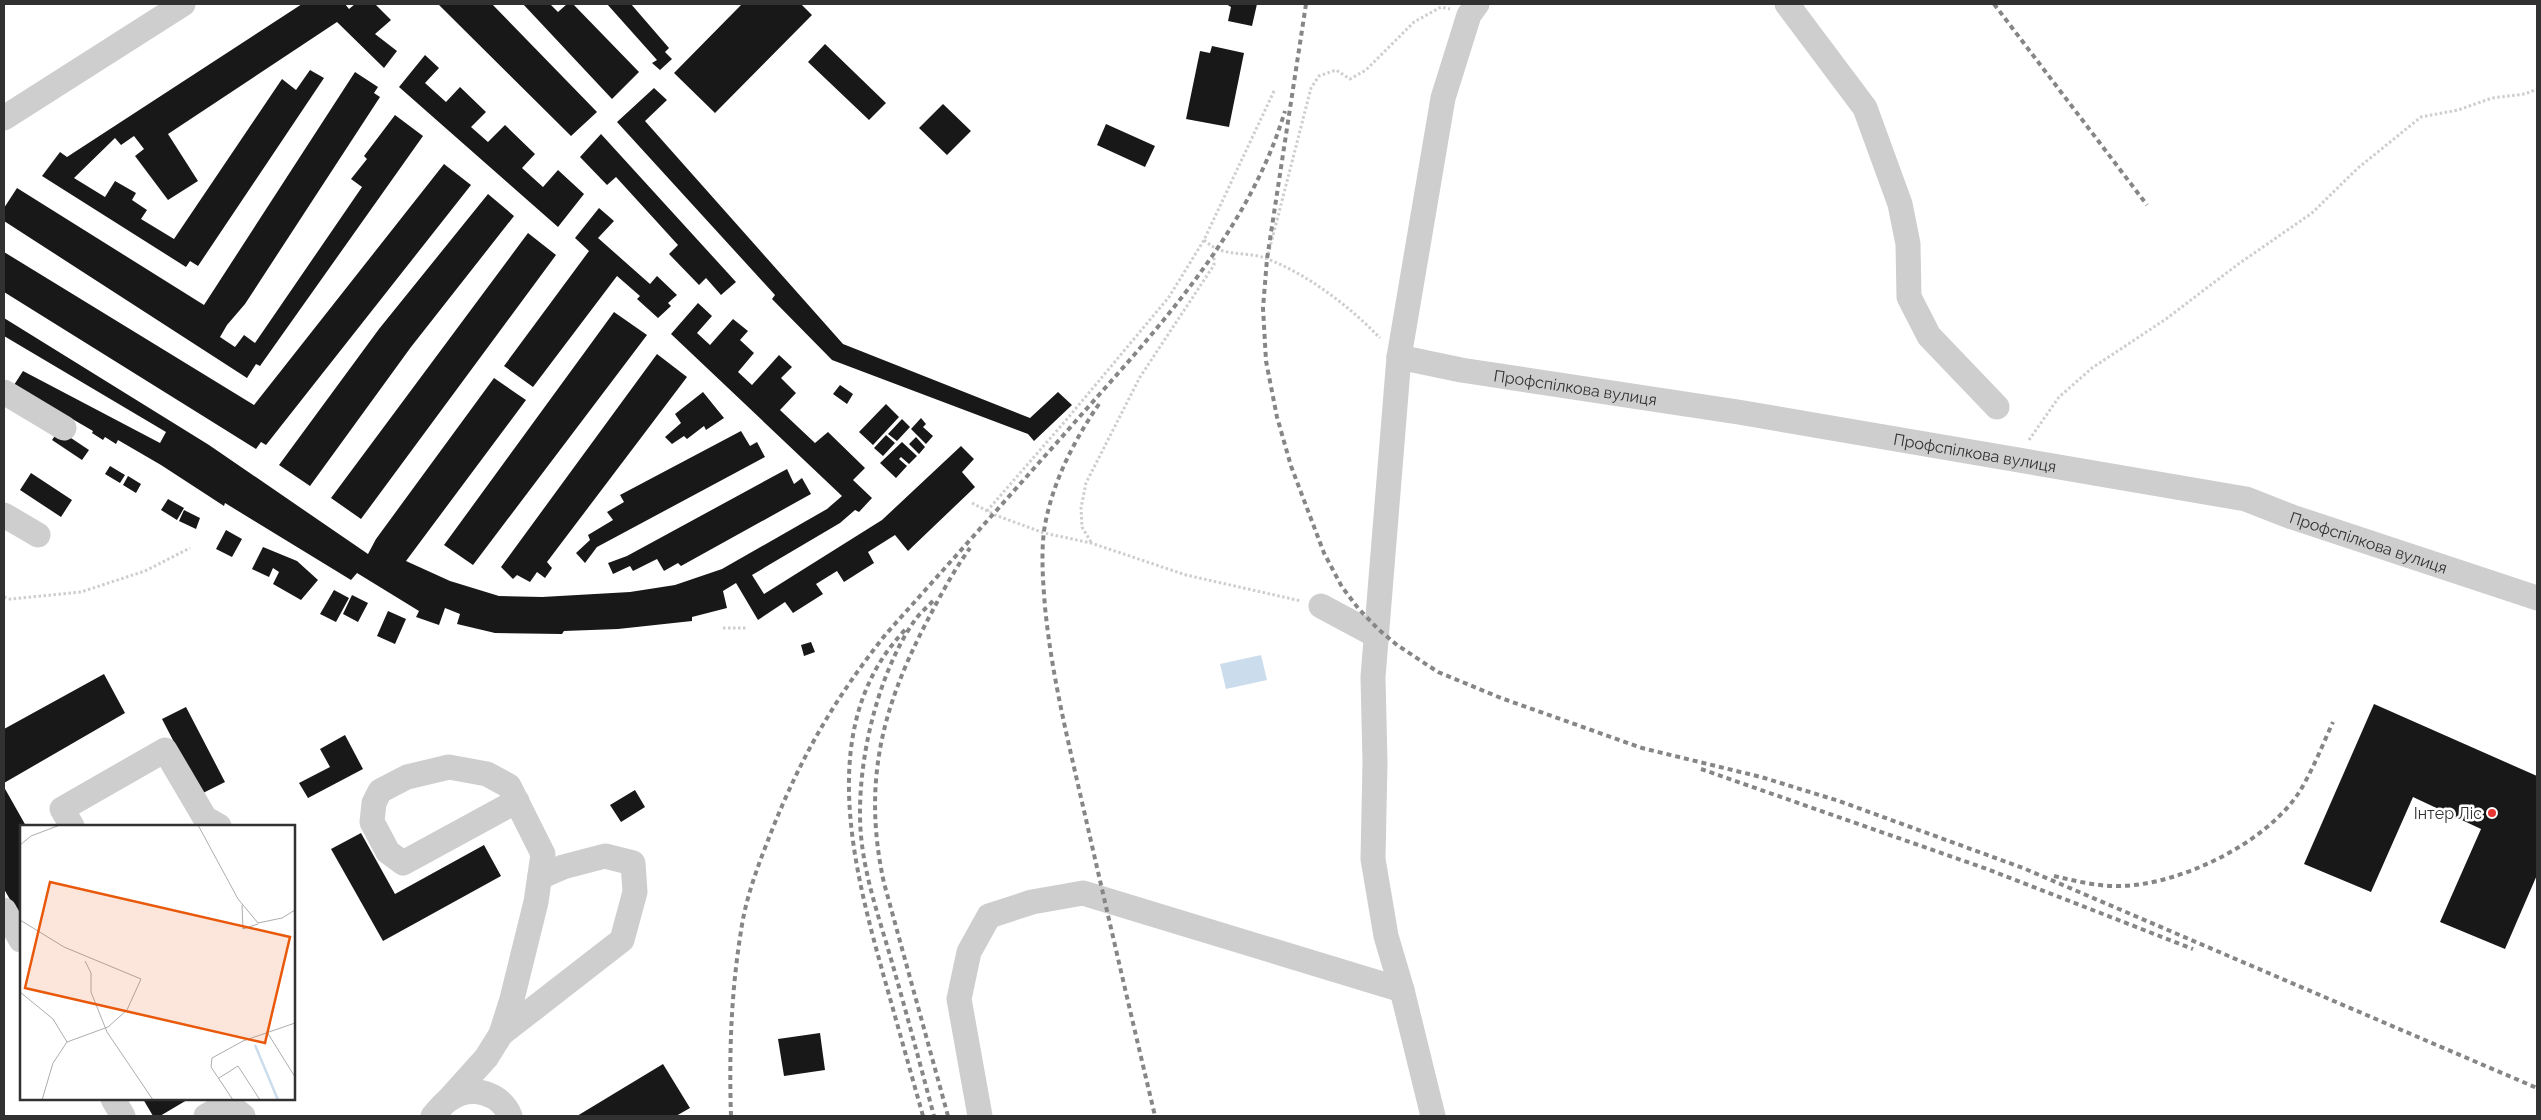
<svg xmlns="http://www.w3.org/2000/svg" width="2541" height="1120" viewBox="0 0 2541 1120" font-family="Raleway,sans-serif">
<style>
.water{fill:#cbdded}
.building{fill:#181818}
.lines{fill:none;stroke-linecap:round;stroke-linejoin:round}
.path{stroke:#cecece;stroke-width:3;stroke-dasharray:2.5 2.5;stroke-linecap:butt}
.minor{stroke:#cecece;stroke-width:25}
.rail{stroke:#868686;stroke-width:4;stroke-dasharray:5 4;stroke-linecap:butt}
.poi-dot{fill:#e73533;stroke:#fff;stroke-width:2}
.labels{text-anchor:middle;stroke-width:5;stroke-linejoin:round;paint-order:stroke}
.street-label{font-size:16px;fill:#313131;stroke:#fff}
.poi-label{font-size:16px;fill:#313131;stroke:#fff;text-anchor:end}
.inset-river{fill:none;stroke:#cbdded;stroke-width:2.5}
.inset-road{fill:none;stroke:#adadad;stroke-width:1}
.view{fill:#e8590c;fill-opacity:0.15;stroke:#e8590c;stroke-width:2.5}
.inset-edge{fill:none;stroke:#313131;stroke-width:2.5}
</style>
<rect width="100%" height="100%" fill="#fff"/>
<path class="water" d="M1261,655L1267,680L1226,689L1220,664Z"/>
<path class="building" d="M302,4H345L349,9L355,4H375L391,20L375,34L397,51L384,68L337,22L168,134L198,181L168,200L135,156L144,149L134,136L121,145L115,138L74,178L105,197L115,181L136,193L132,200L147,210L141,219L174,239L282,79L296,90L310,70L324,78L198,266L190,261L186,267L42,176L60,152L67,157Z
M438,4H492L597,112L571,136Z
M523,4H550L558,12L567,4H573L639,72L612,99Z
M607,4H631L669,48L665,52L672,59L660,70L652,63L657,60Z
M742,4H801L812,15L715,113L674,73Z
M1226,4H1257L1252,26L1228,21L1231,7Z
M825,44L886,103L869,120L808,62Z
M1212,46L1244,53L1229,127L1186,119L1200,51L1210,53Z
M425,55L439,68L425,83L446,102L460,87L486,112L471,127L488,142L505,125L535,154L522,168L543,187L558,170L584,194L558,227L399,87Z
M355,72L378,87L374,93L380,97L245,304L227,325L220,337L235,347L244,335L255,343L362,187L351,179L367,159L364,156L395,115L423,136L260,366L256,364L247,378L4,221V208L17,188L204,305Z
M654,88L667,100L645,121L843,344L1030,418L1058,392L1072,405L1034,441L1028,434L832,360L772,299L775,295L617,122Z
M943,104L971,131L947,155L919,128Z
M1106,124L1155,146L1145,167L1097,145Z
M601,134L736,282L721,295L706,278L699,285L669,254L678,245L616,177L607,185L580,157Z
M444,164L471,185L266,445L261,442L256,449L4,292V252L254,405Z
M488,194L514,216L411,347L310,486L279,465L379,329Z
M599,208L614,221L598,238L650,284L657,276L677,295L668,303L671,306L658,318L637,299L640,296L617,276L533,387L504,366L589,251L575,238Z
M528,233L556,255L361,519L331,498Z
M698,303L712,316L697,333L710,345L733,319L748,331L740,340L754,353L738,372L752,385L779,355L792,367L781,378L796,393L780,410L815,443L828,432L865,468L853,480L872,498L859,512L855,510L840,523L752,575L764,594L882,520L961,446L974,459L962,472L975,487L908,551L895,535L868,552L874,563L844,582L837,571L816,584L823,594L793,613L785,602L758,620L736,583L723,591L727,608L692,617V621L618,629L564,631L562,634L495,633L457,624L460,614L445,608L439,625L416,617L419,611L357,573L351,580L225,503L224,506L161,465L118,440L116,444L105,437L103,440L92,433L93,431L14,385L23,371L160,443L166,432L4,336V318L209,445L368,554L376,539L494,378L526,400L406,561L450,581L499,596L542,597L630,592L675,585L722,569L827,509L842,496L671,334Z
M614,312L647,335L473,565L444,545Z
M657,354L687,377L547,562L552,568L545,578L537,572L530,582L517,575L513,579L501,567Z
M840,385L853,394L847,404L833,394Z
M703,392L724,418L706,430L704,426L687,439L684,436L672,444L665,437L681,423L675,414Z
M886,404L899,417L873,445L859,432Z
M921,418L926,424L923,427L933,436L926,444L911,429Z
M902,419L910,427L897,441L888,434Z
M59,430L89,450L82,460L52,440Z
M741,431L750,446L757,442L765,457L597,547L585,563L576,553L590,540L588,535L613,520L607,512L624,502L620,495Z
M886,435L895,443L883,456L874,448Z
M916,437L925,447L919,454L909,444Z
M902,442L917,456L909,464L901,457L899,459L907,466L896,478L880,463Z
M110,466L125,475L120,483L105,474Z
M787,469L794,484L802,478L811,494L681,566L678,563L664,571L657,559L633,571L630,566L613,574L608,563L627,556Z
M31,473L72,500L61,517L20,490Z
M128,476L141,484L136,493L123,485Z
M168,499L184,508L177,520L161,510Z
M184,510L200,518L196,529L179,521Z
M226,530L242,539L232,557L216,549Z
M263,547L297,561L318,580L301,600L273,584L279,572L273,568L269,577L252,569Z
M334,590L349,598L336,622L320,614Z
M352,595L368,603L358,622L343,614Z
M388,611L406,619L395,644L377,636Z
M811,642L815,652L804,656L801,645Z
M104,674L125,713L4,783V729Z
M2374,704L2537,776V875L2505,949L2440,922L2481,829L2413,797L2371,892L2304,864Z
M186,707L225,782L201,794L162,719Z
M345,735L363,769L308,798L299,783L330,767L320,749Z
M4,787L26,826H21V919L4,889Z
M635,790L645,807L621,822L610,805Z
M361,833L395,894L484,845L501,876L383,941L331,849Z
M820,1033L825,1070L784,1076L778,1039Z
M663,1064L690,1108L676,1116H577Z
M143,1099H186L187,1100L160,1116H153Z"/>
<g class="lines">
<path class="path" d="M1204,240C1225,259 1245,250 1268,259C1310,276 1349,306 1380,338
M1267,259L1311,88L1319,76L1336,70L1350,79L1366,70L1414,22L1441,7L1450,9
M2029,440L2059,397L2092,368L2166,319L2237,265L2312,213L2358,168L2421,117L2458,110L2492,98L2525,94L2537,89
M972,503L995,515L1044,533L1091,543L1186,575L1301,601
M987,511L1067,419L1169,297L1204,240L1275,89
M1091,542L1082,527L1081,508L1086,483L1140,377L1214,265V250
M4,597L10,599L81,592L145,571L190,548
M723,628H747"/>
<g class="minor">
<path d="M1787,4L1865,108L1900,204L1908,244L1909,297L1929,336L1997,407"/>
<path d="M4,118L183,4"/>
<path id="s1" d="M1399,357L1461,370L1738,412L2246,499L2292,517L2537,598"/>
<path d="M4,392L64,428"/>
<path d="M4,515L38,535"/>
<path d="M1321,606L1377,636"/>
<path d="M72,826L62,809L165,750L205,818L219,826"/>
<path d="M4,910L21,940"/>
<path d="M501,1034L622,940L635,892L633,863L605,856L563,867L540,877"/>
<path d="M450,1098L486,1058L501,1034L512,999L536,902L543,854L509,786L487,774L449,767L407,777L380,791L374,803L372,822L388,852L403,863L517,801"/>
<path d="M113,1099L123,1116"/>
<path d="M206,1116L228,1104L243,1116"/>
<path d="M433,1116C438,1111 443,1103 450,1099C471,1084 501,1093 510,1116"/>
<path d="M980,1116L959,999L969,952L989,916L1032,902L1083,893L1402,990"/>
<path d="M1433,1116L1402,990L1386,936L1373,859L1375,762L1373,677L1399,357L1443,98L1469,15L1477,4"/>
</g>
<path class="rail" d="M1306,4L1267,259L1263,308L1266,361L1277,417L1291,466L1324,553L1342,587L1358,608L1378,629L1397,645L1438,672L1501,698L1642,748L1761,777L1839,801L2023,868L2537,1088
M1994,4L2147,205
M1099,404C1073,442 1051,485 1044,531C1041,556 1043,582 1045,607C1051,669 1065,728 1079,789C1104,898 1129,1007 1155,1116
M933,601C927,607 920,613 915,620C875,677 853,776 862,845C867,884 880,921 891,959C906,1011 920,1064 934,1116
M905,630C815,724 853,866 884,977C897,1023 910,1070 923,1116
M1701,769L1987,869L2193,949
M2054,876C2076,881 2099,887 2122,886C2181,884 2264,844 2298,794C2312,772 2322,746 2333,722
M731,1116C729,1054 731,993 741,931C746,896 759,863 772,830C802,755 835,698 886,634C951,561 1017,488 1082,414C1162,324 1250,228 1285,111
M948,1116L884,883C863,787 880,713 924,627C938,600 952,573 970,548"/>
</g>
<circle class="poi-dot" cx="2492" cy="813" r="5"/>
<g class="labels">
<g class="street-label">
<text dy="6" stroke="none"><textPath href="#s1" startOffset="179">Профспілкова вулиця</textPath></text>
<text dy="6" stroke="none"><textPath href="#s1" startOffset="584">Профспілкова вулиця</textPath></text>
<text dy="6" stroke="none"><textPath href="#s1" startOffset="989">Профспілкова вулиця</textPath></text>
</g>
<g class="poi-label">
<text x="2482" y="819">Інтер Ліс</text>
</g>
</g>
<g transform="translate(20 825)">
<rect width="275" height="275" fill="#fff"/>
<path class="inset-river" d="M235,220L258,275"/>
<path class="inset-road" d="M178,0L218,74L238,98L262,93L275,85M0,20L11,11L40,0M222,80L223,104L238,99M0,95L44,122L121,154L107,185L88,202L47,217L33,238L22,275M65,136L71,148V167L87,207L133,275M0,167L33,194L47,217M247,207L275,252M199,253L218,241L240,275M213,275L191,242L192,233L223,216L275,198"/>
<path class="view" d="M30,57L270,112L245,218L5,163Z"/>
<rect width="275" height="275" class="inset-edge"/>
</g>
<rect width="2541" height="1120" fill="none" stroke="#313131" stroke-width="10"/>
</svg>
